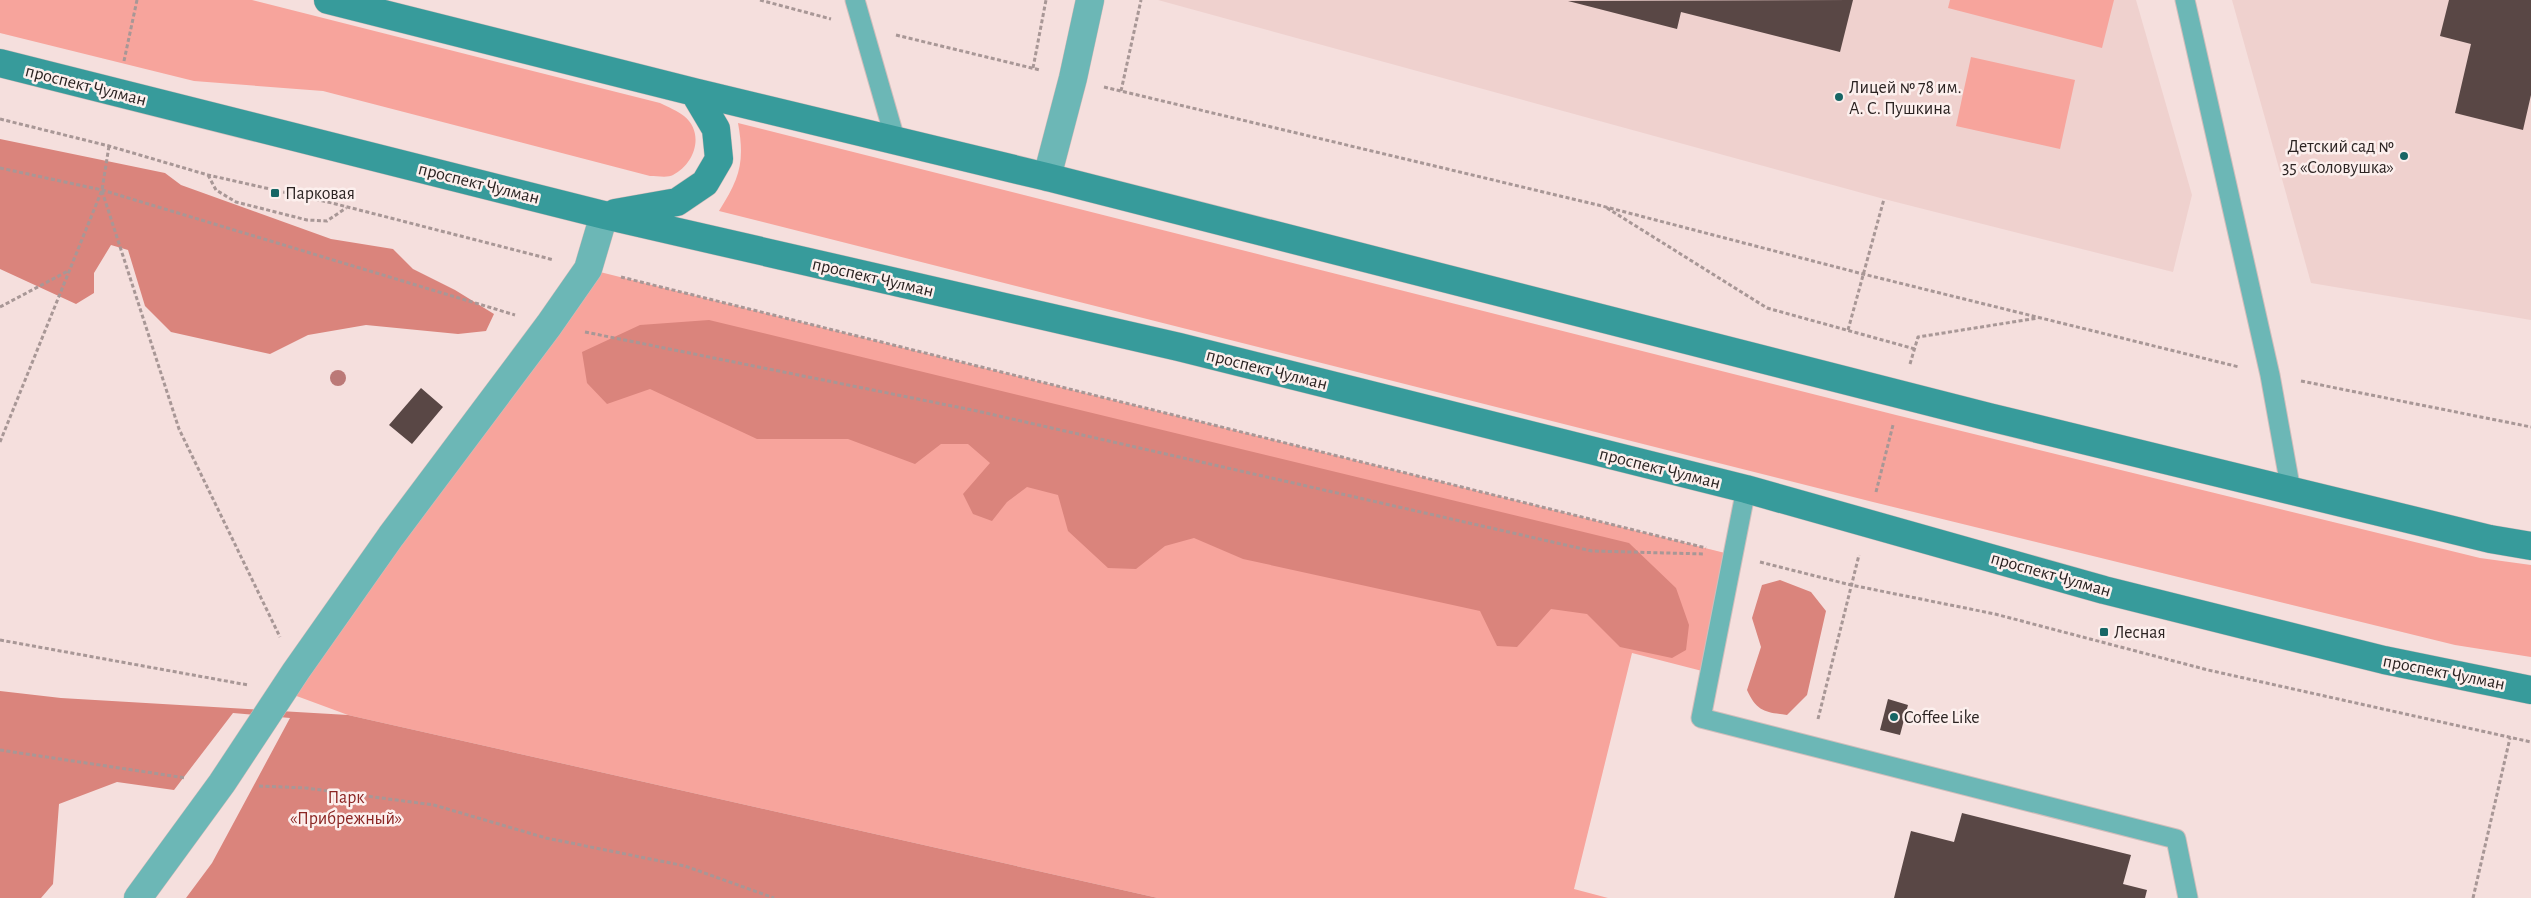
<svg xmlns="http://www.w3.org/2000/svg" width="2531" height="898" viewBox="0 0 2531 898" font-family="'Alegreya Sans',sans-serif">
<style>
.built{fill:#efd1ce}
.green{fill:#f7a49c}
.forest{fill:#da847c}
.building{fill:#594745}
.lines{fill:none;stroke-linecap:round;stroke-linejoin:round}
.lane-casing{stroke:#d1bdbb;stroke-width:21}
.street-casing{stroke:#d1bdbb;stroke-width:29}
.secondary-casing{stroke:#d1bdbb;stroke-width:29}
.path{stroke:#a89796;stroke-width:3;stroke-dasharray:4 2.5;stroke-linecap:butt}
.lane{stroke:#6cb7b6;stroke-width:19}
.street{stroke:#6cb7b6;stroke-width:28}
.secondary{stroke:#379b9b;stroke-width:28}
.tree{fill:#bb7977}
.poi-dot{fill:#176665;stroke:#fcefed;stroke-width:2}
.labels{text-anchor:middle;stroke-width:5;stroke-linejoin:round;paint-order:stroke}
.street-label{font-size:18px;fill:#2b2322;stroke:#fcefed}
.poi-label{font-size:18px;fill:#2b2322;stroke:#fcefed;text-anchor:start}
.park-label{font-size:18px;fill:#8b2523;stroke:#fcefed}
</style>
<rect width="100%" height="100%" fill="#f5dfdd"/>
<path class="built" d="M1158,0H2136L2192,195L2173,272L1884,199Z
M2232,0H2531V320L2311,283Z"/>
<path class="green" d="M0,0H252L660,103C668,107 678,111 684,116C705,133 695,164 673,175C668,178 657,176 650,176L323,91L194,81L0,33Z
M1950,0H2114L2102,48L1948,8Z
M1971,57L2075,80L2060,149L1956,126Z
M738,123L1896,415L2480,558L2531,565V657L2455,645L1873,502L719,211C740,178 745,162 738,123Z
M588,269L1733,555L1710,673L1632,653L1574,889L1608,898H1158L348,715L283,691Z"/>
<path class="forest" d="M0,139L165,173L181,185L331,239L393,249L413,269L455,290L494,314L486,331L458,334L366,325L308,335L270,354L171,332L145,306L128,250L111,245L94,273V293L76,304L0,269Z
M709,320L1629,543L1676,588L1689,625L1686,650L1672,658L1620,647L1587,614L1551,609L1517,647L1497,646L1480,611L1243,559L1194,538L1165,546L1136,569L1108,568L1068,531L1058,495L1027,487L1007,502L992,521L973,514L963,494L990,463L968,444H941L915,464L848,439H757L650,389L607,404L587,383L582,352L640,325Z
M1780,580L1811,592L1826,611L1807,695L1787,715C1765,712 1757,712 1747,690L1761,647L1752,618L1762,585Z
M0,691L61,698L348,715L1158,898H186L212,863L290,718L233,713L174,790L117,782L59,804L53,884L41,898H0Z"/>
<path class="building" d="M1853,0L1840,52L1681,12L1677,29L1568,1Z
M2449,0H2531V95L2523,130L2455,113L2471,44L2440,36Z
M421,388L443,407L412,444L389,425Z
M1888,699L1908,705L1900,735L1880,730Z
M1962,813L2131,855L2123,884L2147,890L2145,898H1894L1911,831L1954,842Z"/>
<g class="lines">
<defs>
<path id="lane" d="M855,0L895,139
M2185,0L2270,375L2291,491
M1746,489L1701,718L2176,839L2188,898"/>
<path id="street" d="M1047,177L1073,78L1090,0
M138,898L222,783L296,671L391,536L549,325L588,269L604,215"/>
<path id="secondary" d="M328,0L694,92L1047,177L1989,417L2490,539L2531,546
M0,63L604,215L1179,347L1746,489L2104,590L2384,660L2531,690
M615,213L677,202L705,183L719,159L716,129L694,92"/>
</defs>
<use href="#lane" class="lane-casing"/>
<use href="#street" class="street-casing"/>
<use href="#secondary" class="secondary-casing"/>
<path class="path" d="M760,0L831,19
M896,35L1040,70
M124,61L137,0
M1033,68L1046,0
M1104,87L1602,206L1863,274L2239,367
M1121,91L1141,0
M0,119L109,146L208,175L332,203L554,260
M0,168L102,190L515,315
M208,175L216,190L236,202L307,220L327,221L346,208
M102,191L179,429L280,637
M1607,208L1767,308L1915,349
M621,277L1706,548
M0,307L68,271
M1848,330L1884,199
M585,332L977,411L1592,551L1705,554
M1910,364L1918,337L2038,318
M2301,381L2531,427
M0,442L102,190L109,146
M1876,492L1893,425
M1760,562L1851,585L1995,614L2208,670L2531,742
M0,640L248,685
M1818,719L1859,555
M0,750L186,778
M259,786L306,788L434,805L546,838L685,866L774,898
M2473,898L2510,738"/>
<use href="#lane" class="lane"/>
<use href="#street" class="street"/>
<use href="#secondary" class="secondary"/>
</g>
<circle class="tree" cx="338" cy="378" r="8"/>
<g class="poi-dot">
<circle cx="1839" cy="97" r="5"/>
<circle cx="2404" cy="156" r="5"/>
<rect x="270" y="188" width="10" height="10" rx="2.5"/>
<rect x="2099" y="627" width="10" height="10" rx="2.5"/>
<circle cx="1894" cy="717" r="5"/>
</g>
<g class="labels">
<g class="street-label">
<text transform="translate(86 85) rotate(14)" y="6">проспект Чулман</text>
<text transform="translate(479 183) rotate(14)" y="6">проспект Чулман</text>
<text transform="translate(873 277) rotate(13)" y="6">проспект Чулман</text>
<text transform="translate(1267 369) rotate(14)" y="6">проспект Чулман</text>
<text transform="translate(1660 468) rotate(14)" y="6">проспект Чулман</text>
<text transform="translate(2051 574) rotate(16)" y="6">проспект Чулман</text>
<text transform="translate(2444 672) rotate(11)" y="6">проспект Чулман</text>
</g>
<g class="poi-label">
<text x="1849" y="93">Лицей № 78 им.<tspan x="1849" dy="21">А. С. Пушкина</tspan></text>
<text x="2394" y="152" text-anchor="end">Детский сад №<tspan x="2394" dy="21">35 «Соловушка»</tspan></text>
<text x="285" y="199">Парковая</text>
<text x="2114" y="638">Лесная</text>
<text x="1904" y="723">Coffee Like</text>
</g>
<g class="park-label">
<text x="346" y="803">Парк<tspan x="346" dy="21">«Прибрежный»</tspan></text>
</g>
</g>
</svg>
